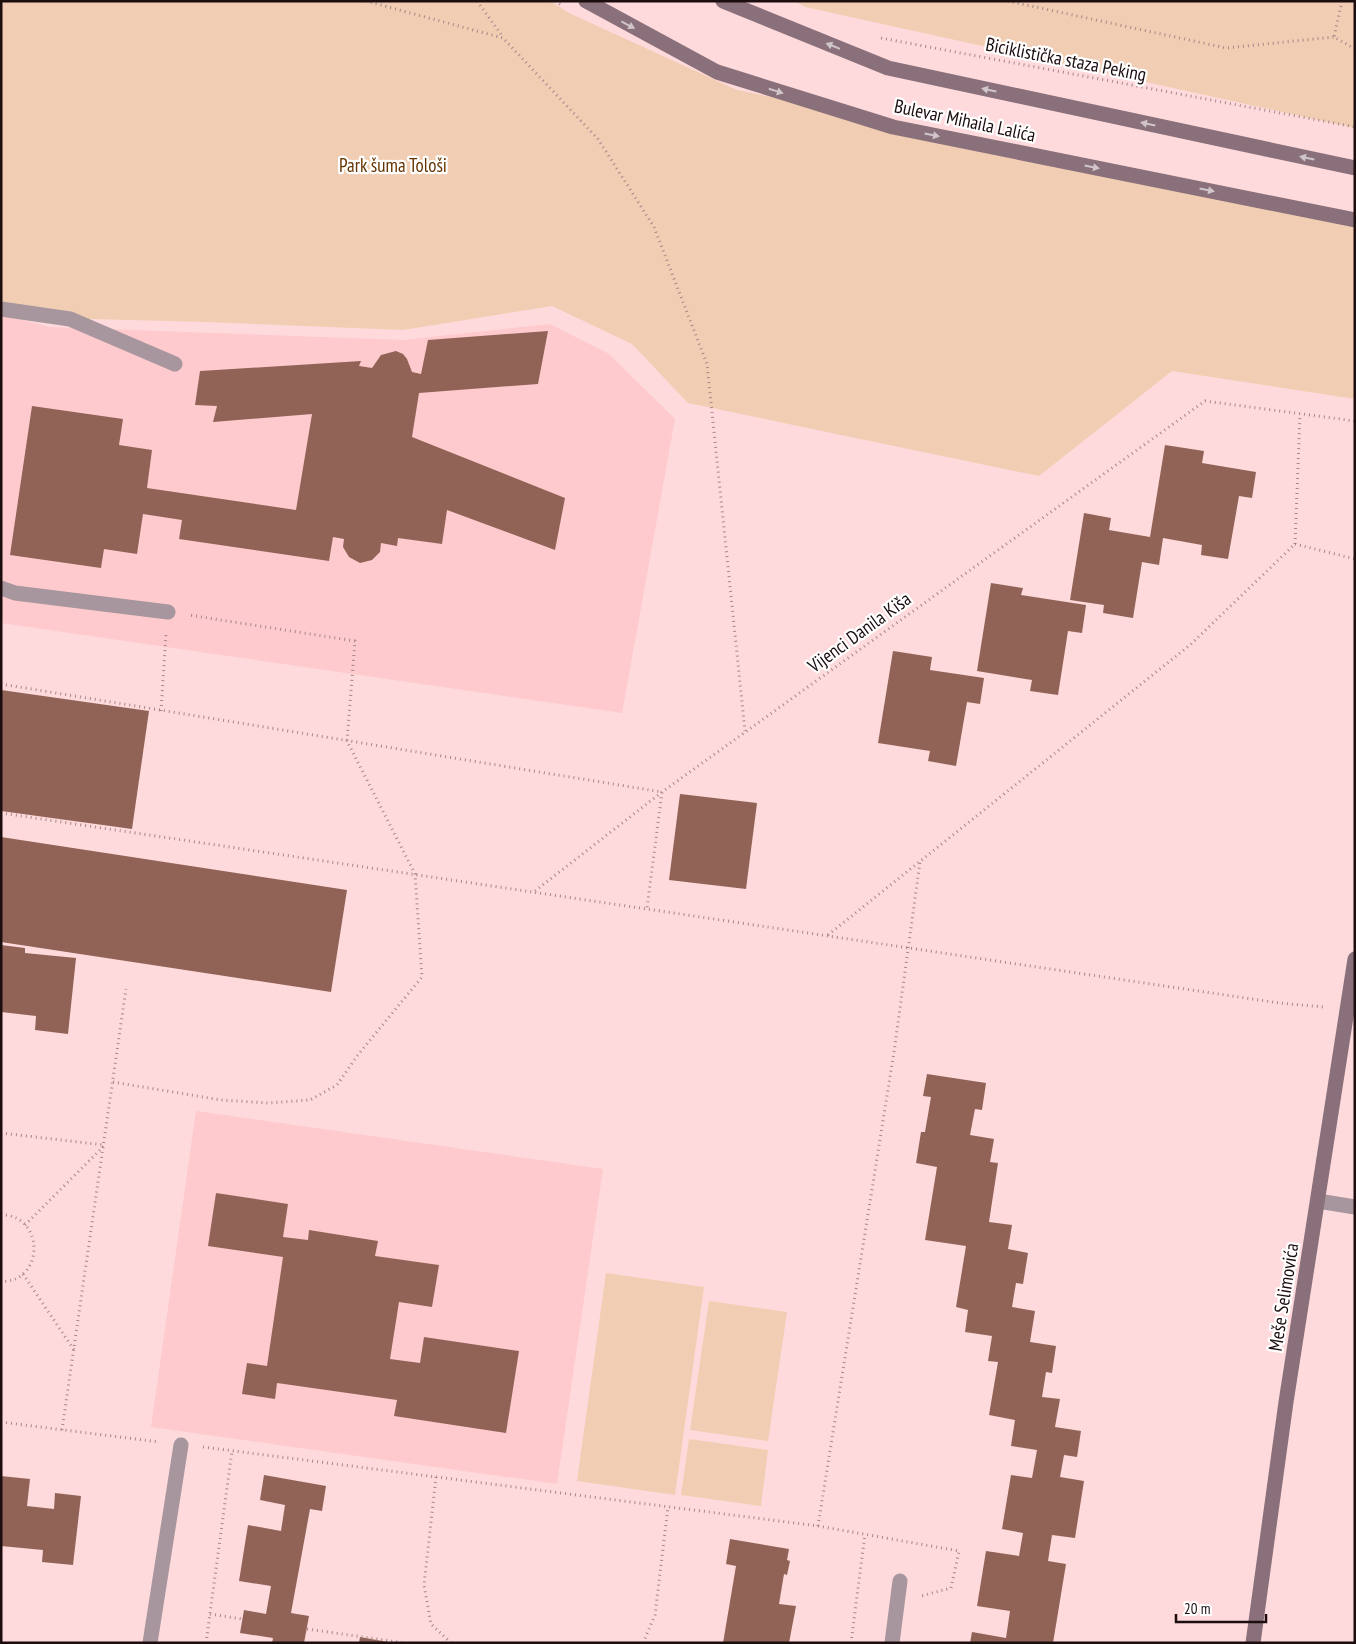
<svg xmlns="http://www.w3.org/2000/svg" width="1356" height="1644" viewBox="0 0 1356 1644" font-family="'PT Sans Narrow',sans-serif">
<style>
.built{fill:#fecacd}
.green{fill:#f1cdb3}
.building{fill:#916357}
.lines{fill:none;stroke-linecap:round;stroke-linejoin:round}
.path{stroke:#a4888a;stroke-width:3;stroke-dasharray:1 4;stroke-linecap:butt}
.lane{stroke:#a7969d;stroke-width:15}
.street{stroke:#a7969d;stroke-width:15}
.secondary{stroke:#89707a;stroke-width:15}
.oneway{fill:#d0c6ca}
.labels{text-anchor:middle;stroke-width:4.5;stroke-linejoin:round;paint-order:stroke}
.street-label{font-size:19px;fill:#1c0d0f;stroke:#fff}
.park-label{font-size:19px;fill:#630;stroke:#fff}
</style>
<rect width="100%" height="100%" fill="#fedadc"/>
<path class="built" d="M1,314L49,327L403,340L550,324L609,354L675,419L622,713L1,623Z
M196,1111L603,1169L557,1484L151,1427Z"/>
<path class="green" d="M1,1H550L569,13L737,90L1339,215L1355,221V399L1172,371L1039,476L688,403L632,344L552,306L403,330L207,322L52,318L1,303Z
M795,1H1355V128L805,7Z
M606,1273L704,1287L675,1495L577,1481Z
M709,1301L787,1312L768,1441L690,1430Z
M689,1439L768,1450L761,1506L681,1495Z"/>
<path class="building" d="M548,331L538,384L419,393L412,437L565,498L555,550L447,510L442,544L398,538L397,546L381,543L380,552L372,560L360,563L349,557L343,547L344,539L333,537L329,561L179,539L182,520L143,514L137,554L104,549L101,568L10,555L32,406L123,419L119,445L152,450L147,488L296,510L312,414L213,422L217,406L195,405L200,371L361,361L359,366L372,368L381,355L396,351L403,354L407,359L412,372L421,374L428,340Z
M1165,445L1204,451L1202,463L1256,472L1252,498L1239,496L1228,559L1201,555L1202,545L1163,538L1159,565L1142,562L1133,618L1103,613L1104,605L1070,600L1084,513L1111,518L1109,530L1150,537Z
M991,583L1023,588L1021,595L1086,605L1082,633L1068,631L1058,695L1030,691L1032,680L977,671Z
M893,651L932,657L930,670L984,678L980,704L967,702L956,766L928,761L930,751L878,743Z
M1,690L149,711L132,829L1,811Z
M680,794L757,803L746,889L669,880Z
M1,837L347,890L331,992L1,942Z
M1,945L25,948V953L76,958L68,1034L35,1030L36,1016L1,1012Z
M927,1074L986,1083L982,1110L975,1109L970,1135L994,1139L990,1162L998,1163L989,1222L1012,1225L1008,1249L1028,1253L1023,1284L1016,1283L1012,1307L1035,1311L1030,1342L1056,1346L1052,1373L1046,1372L1042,1397L1060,1399L1055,1427L1081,1431L1077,1457L1064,1455L1060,1477L1084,1481L1075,1538L1052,1535L1048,1561L1066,1564L1053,1643H970L972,1632L1006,1638L1010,1611L977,1606L986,1551L1019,1556L1023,1533L1002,1529L1011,1475L1032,1478L1037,1450L1011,1446L1015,1420L989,1415L998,1362L988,1361L992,1336L965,1332L968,1310L956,1307L966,1246L925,1240L937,1167L916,1163L921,1132H925L931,1097L923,1096Z
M216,1193L288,1204L283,1237L308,1240L309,1230L378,1241L375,1256L439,1265L432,1307L399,1302L390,1359L420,1363L424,1337L519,1351L506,1433L394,1416L397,1400L277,1383L275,1399L242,1394L247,1363L267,1366L283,1257L208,1246Z
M264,1475L326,1486L322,1511L310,1509L291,1613L309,1616L304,1643H272L273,1638L240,1633L244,1610L266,1614L271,1586L239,1581L248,1525L281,1531L285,1505L260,1500Z
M1,1476L30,1479L27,1506L54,1509L55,1493L81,1496L73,1565L42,1562L43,1550L1,1546Z
M730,1539L789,1549L787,1560L790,1561L787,1575L784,1574L779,1604L796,1606L789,1643H723L736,1566L726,1564Z
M360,1637L388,1642V1643H359Z"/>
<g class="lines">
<path class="path" d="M366,1L503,38L598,139L654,227L707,364L745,731
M477,1L503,37
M555,1L563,6
M1008,1L1226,48L1334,37
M1342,1L1334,37L1355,49
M881,38L1355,127
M1295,544L1300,414
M1295,544L1355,559
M1,684L662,792L647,908
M161,711L166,634
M1,813L1279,1003L1324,1007
M535,891L662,792L1205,401L1355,421
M828,935L1190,645L1295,544
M113,1082L221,1100L268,1103L310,1100L337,1085L357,1056L422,977L415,874L347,741L355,641L189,615
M1,1133L104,1145
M1,1214C6,1215 12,1216 16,1218C37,1228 40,1259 23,1274C17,1280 9,1281 1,1282
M25,1225L104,1146
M23,1274L74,1350
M1,1422L159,1442
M62,1430L126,989
M203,1447L818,1526L959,1551L951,1588L921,1596
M436,1477L424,1585L431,1624L451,1643
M818,1526L894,1052L920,862
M210,1614L243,1619
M307,1629L405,1643
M206,1643L232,1451
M643,1643L655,1615L668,1507
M851,1643L865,1534"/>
<path class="lane" d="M1,309L70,319L175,364
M1,588L15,593L168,612"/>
<path class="street" d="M1318,1201L1355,1207
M150,1643L181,1445
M892,1643L900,1581"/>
<path class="secondary" d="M586,1L717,72L893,127L1355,220
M723,1L888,68L1355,168
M1253,1643L1286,1402L1355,959"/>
</g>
<defs><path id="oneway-solid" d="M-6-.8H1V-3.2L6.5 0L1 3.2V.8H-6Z" transform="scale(1.25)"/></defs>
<g class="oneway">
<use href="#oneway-solid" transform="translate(628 25) rotate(28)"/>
<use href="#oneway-solid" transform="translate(833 46) rotate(-158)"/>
<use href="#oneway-solid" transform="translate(989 90) rotate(-168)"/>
<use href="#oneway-solid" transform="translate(776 91) rotate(17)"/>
<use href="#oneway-solid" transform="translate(1148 124) rotate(-168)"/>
<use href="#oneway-solid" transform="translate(932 135) rotate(11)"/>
<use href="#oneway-solid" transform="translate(1307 158) rotate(-168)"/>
<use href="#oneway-solid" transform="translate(1092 167) rotate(11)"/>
<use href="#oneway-solid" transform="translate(1207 190) rotate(11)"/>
</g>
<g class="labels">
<g class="street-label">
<text transform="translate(1066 59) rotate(11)" y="7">Biciklistička staza Peking</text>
<text transform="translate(965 120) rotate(12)" y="7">Bulevar Mihaila Lalića</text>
<text transform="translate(859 632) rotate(-36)" y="7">Vijenci Danila Kiša</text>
<text transform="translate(1283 1297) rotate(-81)" y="7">Meše Selimovića</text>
</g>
<g class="park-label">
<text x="393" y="172">Park šuma Tološi</text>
</g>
</g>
<rect width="1356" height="1644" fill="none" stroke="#1c0d0f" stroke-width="5"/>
<path d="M1176 1614v8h90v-8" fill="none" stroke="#1c0d0f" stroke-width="2.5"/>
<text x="1184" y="1614" font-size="15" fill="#1c0d0f" stroke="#ffffff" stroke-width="4" paint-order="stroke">20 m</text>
</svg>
